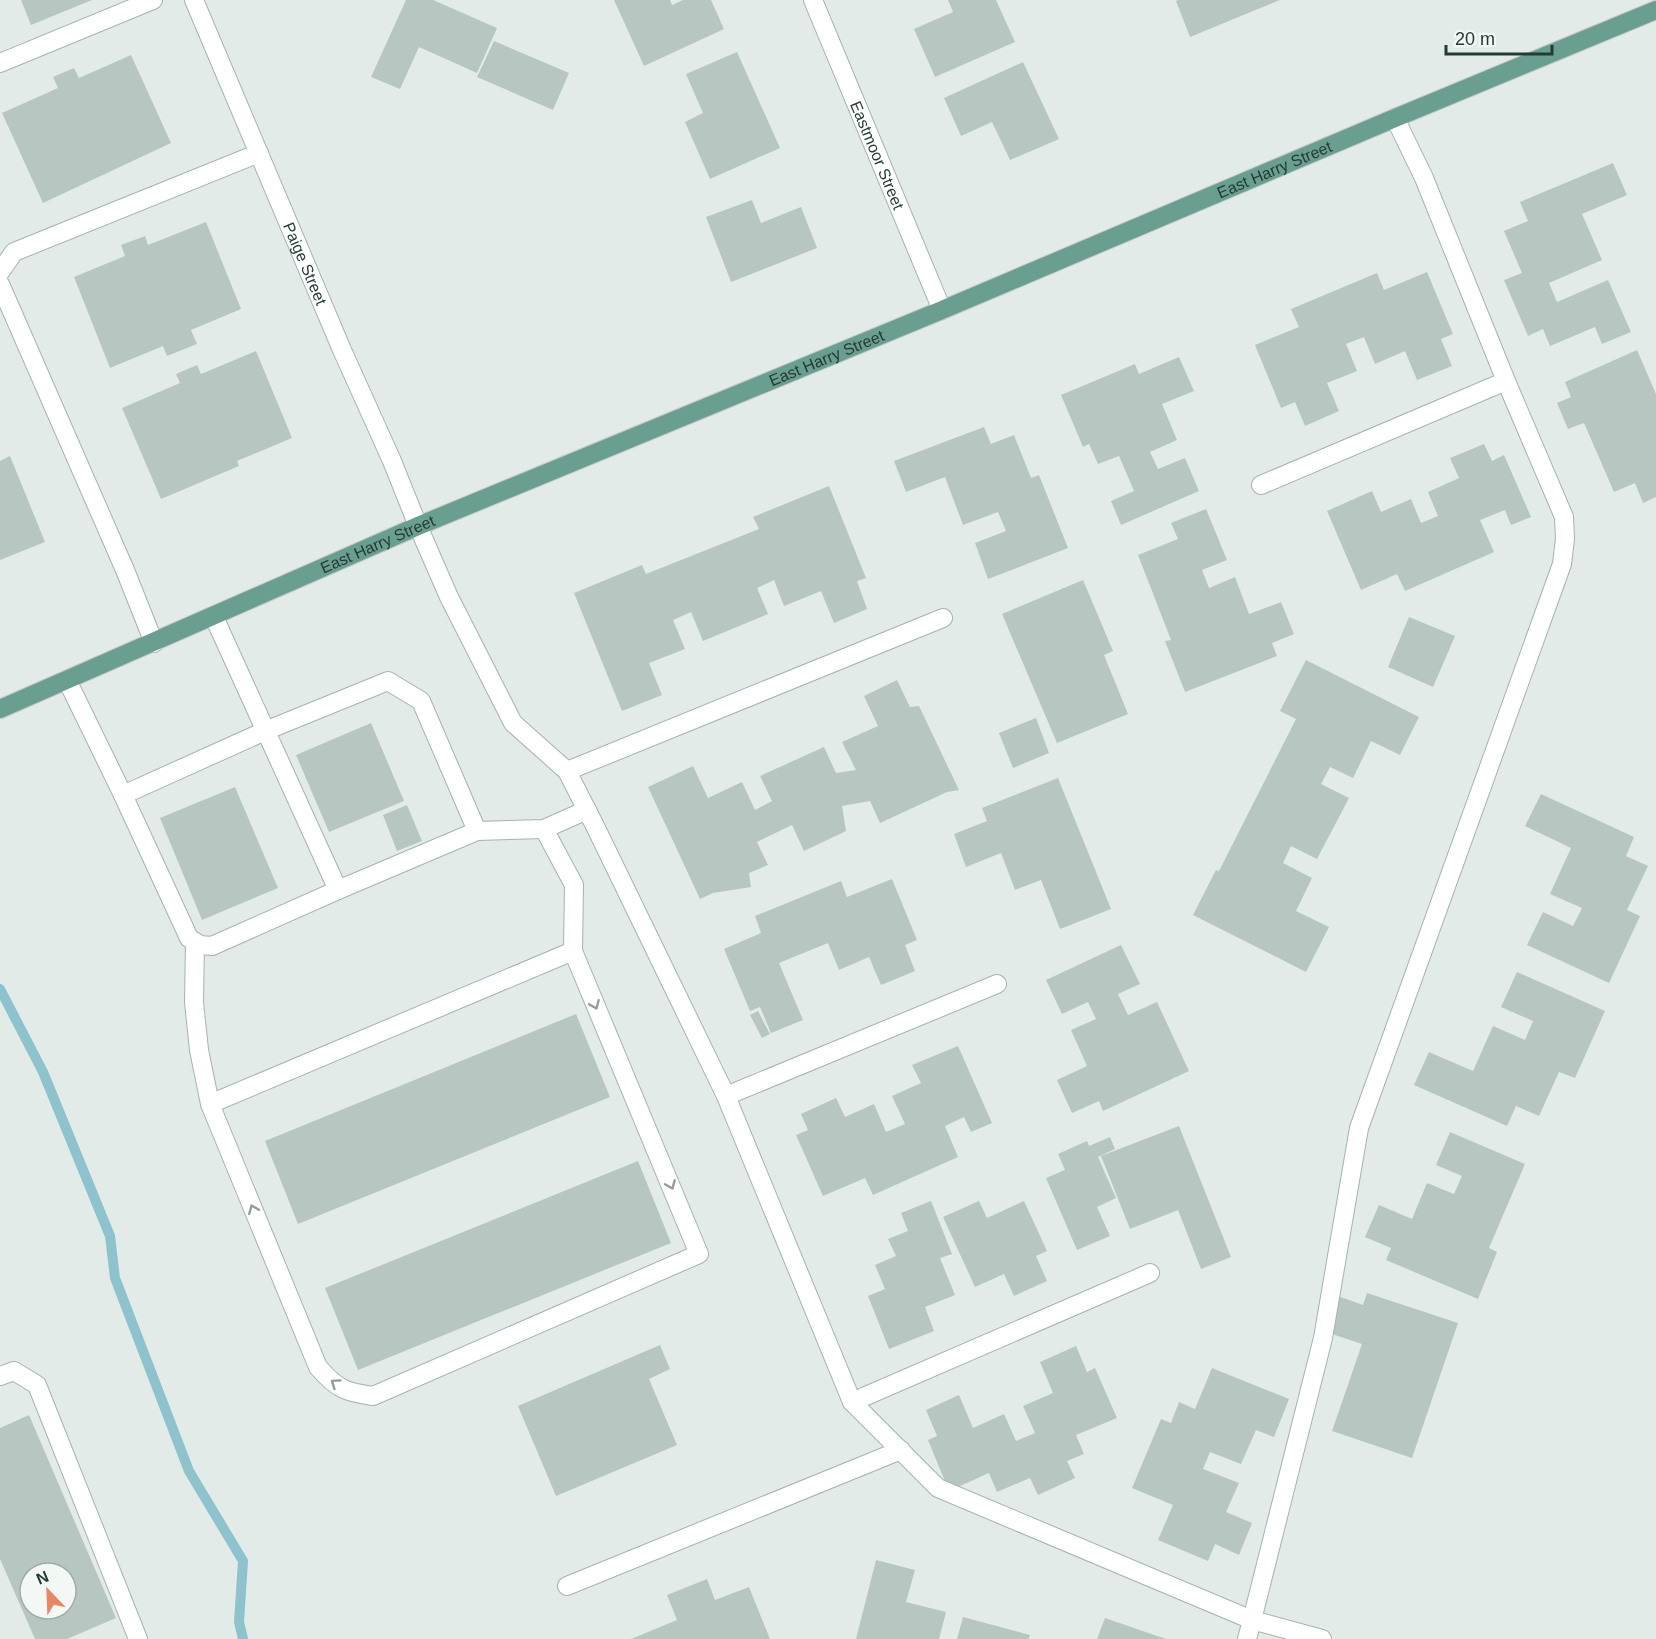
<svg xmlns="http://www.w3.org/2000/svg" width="1656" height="1639" viewBox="0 0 1656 1639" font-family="Helvetica,sans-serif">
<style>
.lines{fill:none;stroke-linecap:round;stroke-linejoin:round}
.stream{stroke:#8ec2cd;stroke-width:10}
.building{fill:#b8c6c1;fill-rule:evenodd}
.minor-casing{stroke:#a5b3af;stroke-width:20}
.major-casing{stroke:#c1c8c6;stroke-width:20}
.minor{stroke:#fff;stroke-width:18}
.major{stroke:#6a9e91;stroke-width:18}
.oneway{stroke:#919d9a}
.labels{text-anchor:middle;stroke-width:4.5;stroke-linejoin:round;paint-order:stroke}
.street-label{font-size:16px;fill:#233b35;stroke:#f3f8f5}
</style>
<rect width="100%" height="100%" fill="#e2ebe8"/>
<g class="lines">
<path class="stream" d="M0,989L43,1072L110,1236L115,1278L189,1471L243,1561L239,1622L243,1639"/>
</g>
<path class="building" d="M21,0H92L31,25Z
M406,0H433L497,28L477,73L419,47L400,89L371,77Z
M614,0H670L672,5L683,0H711L724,29L644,66Z
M948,0H996L1015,42L935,77L914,29L953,12Z
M1178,0H1280L1190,37L1176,1Z
M494,41L569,73L553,110L477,77Z
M737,52L780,148L710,179L685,122L703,113L686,74Z
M131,55L171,143L43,203L2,113L58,88L53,77L74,68L79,78Z
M1023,62L1059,139L1010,160L992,122L961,136L944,98Z
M1613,163L1627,195L1582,214L1602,260L1549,283L1557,302L1608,280L1631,332L1602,344L1595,327L1550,346L1543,329L1528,336L1504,280L1522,273L1504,231L1528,221L1520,202Z
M752,200L761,223L801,207L817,248L731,282L706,217Z
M206,222L241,309L191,330L197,344L167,356L163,346L110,368L74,277L125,256L121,245L145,236L148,245Z
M1427,272L1453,334L1441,339L1452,366L1417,380L1405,351L1375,364L1364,337L1346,344L1357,371L1327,383L1339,411L1305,426L1295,402L1281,408L1255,345L1299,327L1291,309L1377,273L1384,290Z
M1637,350L1656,394V497L1643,503L1635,483L1614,492L1584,423L1568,429L1557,403L1571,397L1565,382Z
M256,351L292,438L237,461L239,466L161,499L122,408L180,383L176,374L197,365L201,374Z
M1179,357L1194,391L1162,404L1177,440L1150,452L1158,469L1185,458L1199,491L1121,525L1111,501L1134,491L1119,456L1098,464L1089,444L1083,447L1061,395L1135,364L1139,374Z
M984,427L991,444L1014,435L1031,478L1039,475L1068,548L988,579L975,543L1006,531L998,512L963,525L945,477L906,492L894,461Z
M1484,444L1492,461L1504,455L1531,517L1511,525L1505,510L1480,520L1494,552L1405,591L1397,574L1361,590L1327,511L1372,491L1381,512L1411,499L1421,523L1438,516L1428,492L1459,478L1450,458Z
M10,456L45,542L0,560V461Z
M829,486L866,578L857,581L867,609L834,623L821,591L784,606L774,580L757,588L768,614L703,641L691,612L673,620L685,649L649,663L662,695L622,711L574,593L642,565L646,574L759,529L753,517Z
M1206,509L1227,560L1202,570L1209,588L1235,577L1249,614L1281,602L1294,634L1272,643L1277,656L1185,692L1165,641L1171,640L1138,555L1178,539L1171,523Z
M1083,580L1113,651L1104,655L1128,714L1057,743L1002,614Z
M1409,617L1455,636L1433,687L1388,667Z
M1306,660L1419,717L1400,755L1371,741L1353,778L1330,767L1321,784L1349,798L1317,859L1291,846L1283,863L1312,878L1296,911L1329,927L1306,972L1193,915L1216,870L1219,871L1296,719L1280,711Z
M897,680L910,707L919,706L959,790L947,792L880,823L870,801L842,806L846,831L804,851L792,825L757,842L768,865L749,873L751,887L713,893L700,899L648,787L693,766L708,798L742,782L755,810L772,801L760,776L824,747L836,773L856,770L842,742L878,726L864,696Z
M1036,718L1049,753L1013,768L999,733Z
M371,723L404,801L329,832L296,755Z
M1058,778L1111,909L1060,929L1041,880L1015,890L1001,853L966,867L954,834L987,821L982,808Z
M235,787L278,888L202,920L160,818Z
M1541,794L1634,837L1626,856L1648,866L1627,910L1640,916L1609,983L1527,945L1543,912L1573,926L1582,908L1550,894L1571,848L1525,826Z
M407,805L422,841L397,851L383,815Z
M892,879L917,940L905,945L915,971L881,985L869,957L839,970L828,943L779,963L803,1020L771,1033L760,1007L750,1011L724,949L761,933L755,916L841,881L847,897Z
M1121,945L1140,984L1118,994L1128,1015L1157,1002L1189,1071L1103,1111L1099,1101L1072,1113L1057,1080L1087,1066L1071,1030L1096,1019L1088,1002L1062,1014L1046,980Z
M1517,972L1605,1011L1575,1078L1559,1072L1539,1116L1516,1106L1507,1126L1414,1085L1429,1052L1473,1071L1493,1026L1525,1040L1533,1021L1501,1007Z
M758,1011L770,1034L762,1038L750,1015Z
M576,1014L610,1097L298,1224L265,1141Z
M958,1046L992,1123L971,1132L964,1117L945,1126L958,1157L873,1195L865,1178L823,1196L796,1135L808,1130L801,1114L836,1098L845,1117L874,1104L886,1132L905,1124L892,1096L921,1083L912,1065Z
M1179,1126L1231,1257L1201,1269L1178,1210L1130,1229L1101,1156Z
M1450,1132L1525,1164L1489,1248L1497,1252L1478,1299L1386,1260L1391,1248L1365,1237L1379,1205L1412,1219L1427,1183L1454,1194L1462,1176L1436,1165Z
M1110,1137L1115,1149L1098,1157L1116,1198L1097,1207L1110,1236L1077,1250L1046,1178L1065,1170L1058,1154L1087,1141L1089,1146Z
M638,1161L671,1243L358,1370L325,1288Z
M931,1201L952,1254L940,1258L955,1295L925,1307L934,1331L889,1349L868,1296L885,1289L875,1265L896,1256L888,1239L908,1231L901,1213Z
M979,1201L987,1218L1024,1201L1047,1251L1036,1256L1047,1281L1014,1296L1004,1274L975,1287L943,1217Z
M1367,1293L1458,1323L1412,1458L1332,1431L1362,1344L1326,1332L1338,1296L1363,1305Z
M660,1345L670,1369L649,1379L677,1445L556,1496L518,1406Z
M1076,1346L1087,1372L1095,1368L1117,1418L1076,1435L1084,1454L1067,1461L1075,1478L1038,1495L1030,1478L997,1492L989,1473L949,1491L928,1440L937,1436L926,1410L959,1395L973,1428L1004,1414L1016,1441L1035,1433L1023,1406L1053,1393L1040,1362Z
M1212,1368L1289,1399L1274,1437L1256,1430L1241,1464L1210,1452L1203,1469L1239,1483L1226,1512L1252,1523L1239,1555L1215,1544L1208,1561L1158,1540L1173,1505L1132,1488L1161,1419L1171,1423L1179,1402L1195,1409Z
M29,1415L116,1618L67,1639H35L0,1559V1428ZM30,1573H66V1609H30Z
M876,1560L915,1570L906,1602L946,1612L939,1639H856Z
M707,1579L715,1600L749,1587L770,1639H631L677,1620L667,1595Z
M963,1617L1030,1635L1029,1639H957Z
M1105,1618L1166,1639H1097Z"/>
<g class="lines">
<defs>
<g id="minor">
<path id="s1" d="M194,0L342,350L392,461L418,526L449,597L513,723L567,771L596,828L726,1096L852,1402L938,1488L1252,1620L1323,1338L1359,1128L1562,564L1565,539L1564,517L1506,381L1424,178L1395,118"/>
<path id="s2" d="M813,0L942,310"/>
<path d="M0,63L153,0"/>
<path d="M0,272L14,252L259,153"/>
<path d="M0,284L125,570L154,643"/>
<path d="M1261,485L1506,381"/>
<path d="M214,617L338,890"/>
<path d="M67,680L123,795L189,938L200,945L212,946L338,890L477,831L544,829L587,810"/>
<path d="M567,771L943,618"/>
<path d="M123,795L265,731L388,681L421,701L477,831"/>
<path d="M195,942L194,1002L199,1050L210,1104L318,1367C337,1389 345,1392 373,1396L699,1254L573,951L574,885L544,829"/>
<path d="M726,1096L997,984"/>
<path d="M210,1104L573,951"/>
<path d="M0,1376L14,1371L37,1385L138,1639"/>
<path d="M852,1402L1150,1273"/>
<path d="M567,1586L901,1450"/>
<path d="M1247,1639L1252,1620L1322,1639"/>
</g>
<g id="major">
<path id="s3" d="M0,709L418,526L942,310L1395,118L1656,10"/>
</g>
</defs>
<use href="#minor" class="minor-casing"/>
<use href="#major" class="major-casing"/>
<use href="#minor" class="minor"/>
<use href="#major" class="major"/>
</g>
<defs><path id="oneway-chevron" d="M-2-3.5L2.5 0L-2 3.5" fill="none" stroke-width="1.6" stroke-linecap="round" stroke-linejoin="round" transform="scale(1.5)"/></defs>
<g class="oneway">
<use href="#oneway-chevron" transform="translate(595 1005) rotate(67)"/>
<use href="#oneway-chevron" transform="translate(671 1185) rotate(67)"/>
<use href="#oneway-chevron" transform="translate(253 1209) rotate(-112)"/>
<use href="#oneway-chevron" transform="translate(335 1383) rotate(-145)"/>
</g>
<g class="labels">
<g class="street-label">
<text dy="6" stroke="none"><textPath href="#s2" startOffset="168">Eastmoor Street</textPath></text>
<text dy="6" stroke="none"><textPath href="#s3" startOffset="1384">East Harry Street</textPath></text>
<text dy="6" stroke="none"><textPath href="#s1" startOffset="286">Paige Street</textPath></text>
<text dy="6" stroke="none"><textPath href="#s3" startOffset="898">East Harry Street</textPath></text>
<text dy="6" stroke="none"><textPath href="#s3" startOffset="412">East Harry Street</textPath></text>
</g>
</g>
<g transform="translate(48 1591) rotate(337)"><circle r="28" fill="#f3f8f5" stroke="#a0aca8" stroke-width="1.5"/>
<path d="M0-4.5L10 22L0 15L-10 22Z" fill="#e98663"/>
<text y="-9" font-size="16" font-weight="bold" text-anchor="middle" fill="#233b35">N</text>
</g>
<path d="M1446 45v9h106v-9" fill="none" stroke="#233b35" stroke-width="3"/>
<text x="1455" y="45" font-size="18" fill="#233b35" stroke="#f3f8f5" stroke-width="4.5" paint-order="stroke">20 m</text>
</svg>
